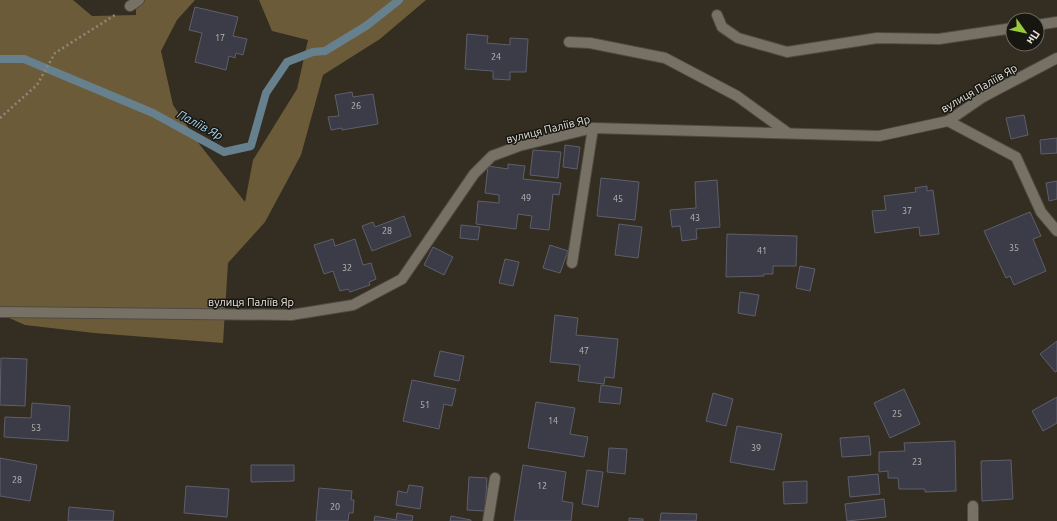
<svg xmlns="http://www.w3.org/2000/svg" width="1057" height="521" viewBox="0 0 1057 521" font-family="Ubuntu,sans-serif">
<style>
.forest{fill:#6c5b38}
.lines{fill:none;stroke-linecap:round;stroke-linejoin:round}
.stream{stroke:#66818d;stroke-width:8}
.building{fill:#3b3c48;stroke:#5e5f6b}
.lane-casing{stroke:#4f4b42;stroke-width:12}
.street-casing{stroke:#4f4b42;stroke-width:12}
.path{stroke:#8d8980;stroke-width:2.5;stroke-dasharray:2 3;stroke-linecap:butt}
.lane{stroke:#777165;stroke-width:10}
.street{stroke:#777165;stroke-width:10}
.labels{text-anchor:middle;stroke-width:3;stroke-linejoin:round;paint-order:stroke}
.number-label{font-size:9px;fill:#bcbab8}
.street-label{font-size:11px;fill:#e7e4dd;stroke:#181611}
.water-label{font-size:12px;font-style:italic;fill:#a4daf7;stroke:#181611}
</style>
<rect width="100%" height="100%" fill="#332d22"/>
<path class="forest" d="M0,0H73L92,16L136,15V0H195L177,20L161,51L173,105L200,145L245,202L253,160L297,89L308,40L272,31L259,0H426L380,39L323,75L301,155L265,222L228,263L223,343L94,333L25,325L0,314Z"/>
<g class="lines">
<path class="stream" d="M0,59H24L153,113L224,152L251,146L266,93L287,62L313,52L325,51L366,26L399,0"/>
</g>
<path class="building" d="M195,7L238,17L233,36L247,39L243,55L236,53L235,58L229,56L226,70L195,62L202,33L189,30Z
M467,34L488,36L487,43L510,45V38L528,39L526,72H510V80L493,79V71L465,69Z
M352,92L353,97L373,94L378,124L342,130V128L331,130L328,117L339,116L335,95Z
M1024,115L1028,135L1011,139L1006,118Z
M1057,138V153L1041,154L1040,140Z
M565,145L580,147L577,169L563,167Z
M533,150L561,152L558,178L530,175Z
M508,164L525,166L523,179L561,183L559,195L553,194L549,230L530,228L532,216L518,214L516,229L476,224L478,201L499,203V195L485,193L488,166L508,169Z
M601,178L639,182L635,220L597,216Z
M717,180L720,227L696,229L697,239L682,241L680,226L672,227L670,210L696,208L695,182Z
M1057,181V199L1049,201L1046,183Z
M927,186V191L933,190L939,234L920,236L919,227L875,233L872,211L886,210L884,196L916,192L915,188Z
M1030,212L1041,236L1033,239L1046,271L1014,285L1010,276L1006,278L984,231Z
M404,216L411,236L372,251L362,226L373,222L375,227Z
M619,224L642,227L638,258L615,255Z
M461,225L480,227L478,240L460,238Z
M727,234L797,236L796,266H773V274H764V276L726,277Z
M333,239L335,246L355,239L363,265L371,263L376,279L369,282L370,285L350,292L348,289L340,291L333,271L324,274L314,245Z
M550,245L568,251L560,273L543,268Z
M433,247L453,257L444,275L424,265Z
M505,259L519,262L513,286L499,283Z
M800,266L815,269L810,291L796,288Z
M740,292L759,295L755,316L738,313Z
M555,315L578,318L576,335L618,339L614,378L605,377L604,384L578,381L580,365L550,362Z
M1057,341V371L1055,372L1040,354Z
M440,351L464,356L459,381L434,376Z
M1,358L27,359L25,406L0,405Z
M412,380L456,389L452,406L444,404L439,429L403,421Z
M601,385L622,388L620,404L599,402Z
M904,389L920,424L890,438L874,403Z
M713,393L733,399L726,426L706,421Z
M1057,397V423L1043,431L1032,411Z
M536,402L575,408L570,434L588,437L584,457L528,448Z
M32,403L70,406L68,441L4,437L5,417L31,418Z
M737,426L782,434L774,470L730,462Z
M869,436L871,455L842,457L840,438Z
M955,441L956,491L925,492V489H899L898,478H888V471L879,472V452L905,451L904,443Z
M609,448L627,449L625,474L607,472Z
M0,458L37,465L30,501L0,496Z
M1011,460L1013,499L982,501L981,461Z
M251,465H294V481L251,482Z
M523,465L566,472L562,501L573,503L571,521H514Z
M587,470L603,472L598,507L582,504Z
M878,474L880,494L850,497L848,477Z
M469,477L487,478L485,511L467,510Z
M807,481V503L784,504L783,482Z
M409,485L423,487L420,509L396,505L398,491L407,493Z
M186,486L229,489L227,517L184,513Z
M319,488L352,491L351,500H354L353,513H349L348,521H316Z
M884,499L886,517L847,521L845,504Z
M69,507L114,511L113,521H68Z
M397,513L413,516L412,521H374L375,516L396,520Z
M661,513L697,514L696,521H660Z
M451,516L471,520V521H450Z
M629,518L643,519V521H629Z"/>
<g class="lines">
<defs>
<path id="lane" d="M717,15L722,27L738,38L787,52L877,38L939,39L1013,28
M1037,25L1057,22
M569,42L590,43L665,58L737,96L788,133
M948,121L1016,157L1041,212L1057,231
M572,263L593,128
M488,521L495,478"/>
<path id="street" d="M130,6L139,0
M0,312L291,315L353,305L402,279L474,174L492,156L519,146L593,128L879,136L948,121L983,97L1057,58
M973,506V521"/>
</defs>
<use href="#lane" class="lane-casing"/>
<use href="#street" class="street-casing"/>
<path class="path" d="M0,118L37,85L55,53L115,15"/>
<use href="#lane" class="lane"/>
<use href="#street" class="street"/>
</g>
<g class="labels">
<g class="number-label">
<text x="220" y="41">17</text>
<text x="496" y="60">24</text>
<text x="356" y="109">26</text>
<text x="526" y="201">49</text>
<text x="618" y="202">45</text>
<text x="907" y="214">37</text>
<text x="695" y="221">43</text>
<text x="387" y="234">28</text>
<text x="1014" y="251">35</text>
<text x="762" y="254">41</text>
<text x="347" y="271">32</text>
<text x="584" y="354">47</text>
<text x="425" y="408">51</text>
<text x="897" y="417">25</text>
<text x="553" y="424">14</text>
<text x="36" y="431">53</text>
<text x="756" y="451">39</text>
<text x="917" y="465">23</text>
<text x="17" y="483">28</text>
<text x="542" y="489">12</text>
<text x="335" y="510">20</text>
</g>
<g class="street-label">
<text transform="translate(979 88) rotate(-30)" y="4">вулиця Паліїв Яр</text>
<text transform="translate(548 129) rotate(-14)" y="4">вулиця Паліїв Яр</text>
<text x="251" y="306">вулиця Паліїв Яр</text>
</g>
<g class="water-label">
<text transform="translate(200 125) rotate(28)" y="4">Паліїв Яр</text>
</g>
</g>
<g transform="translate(1025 32) rotate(123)"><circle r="19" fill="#181611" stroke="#6b6863"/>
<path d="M0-3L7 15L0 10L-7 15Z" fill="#97cc38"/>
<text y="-6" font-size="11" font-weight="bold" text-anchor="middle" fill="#e7e4dd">Пн</text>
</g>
</svg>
